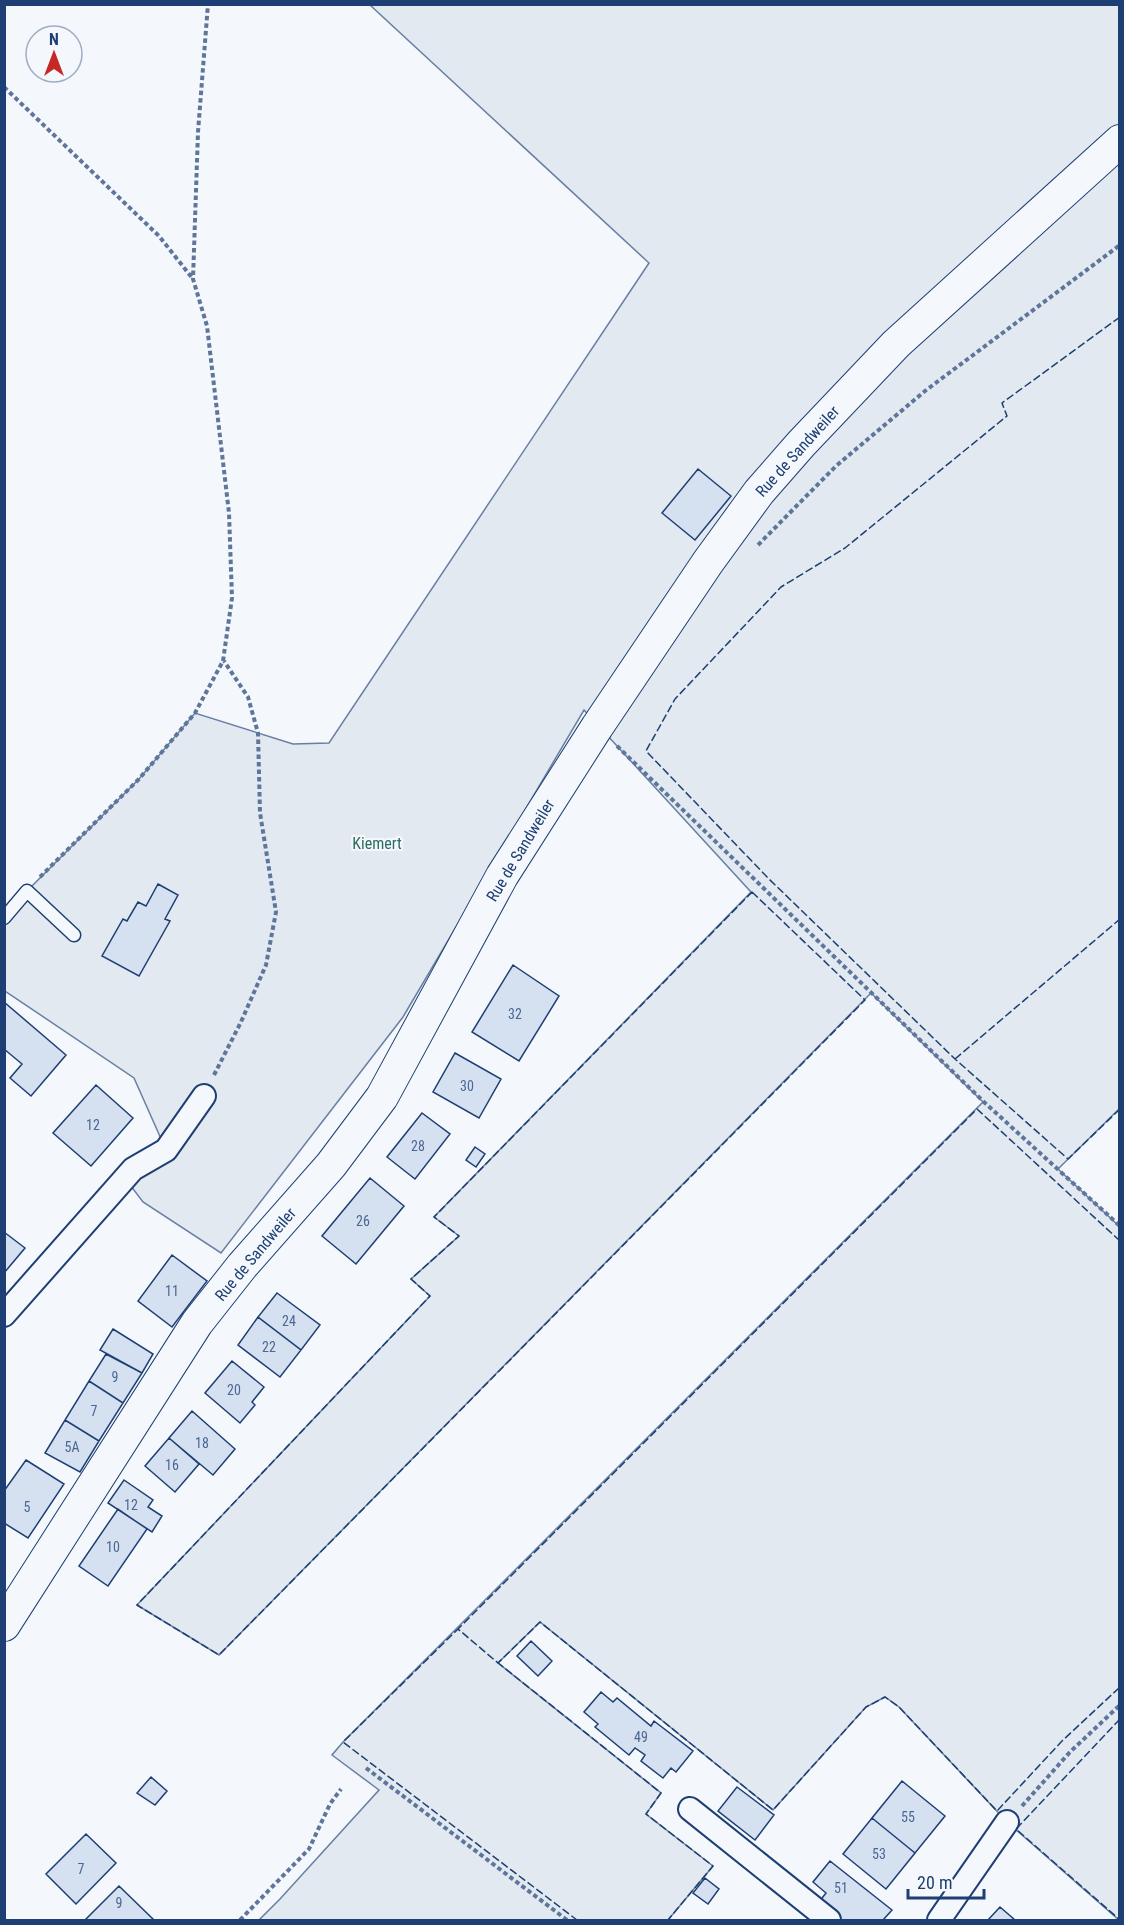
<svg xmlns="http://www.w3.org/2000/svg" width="1124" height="1925" viewBox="0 0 1124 1925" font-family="'Roboto Condensed',sans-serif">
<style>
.green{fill:#e3e9f0;stroke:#687fa3;stroke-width:1.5}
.building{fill:#d5e0f0;stroke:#1d3f73;stroke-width:1.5}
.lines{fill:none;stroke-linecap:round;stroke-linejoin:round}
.service-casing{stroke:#1d3f73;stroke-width:15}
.minor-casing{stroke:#1d3f73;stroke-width:26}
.secondary-casing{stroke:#1d3f73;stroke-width:34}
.path{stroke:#5e769c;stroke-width:4;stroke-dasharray:4.5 3;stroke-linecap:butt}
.service{stroke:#f4f7fb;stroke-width:12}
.minor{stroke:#f4f7fb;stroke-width:22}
.secondary{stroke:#f4f7fb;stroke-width:32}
.fence{stroke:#1d3f73;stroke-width:1.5;stroke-dasharray:8 3;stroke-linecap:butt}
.labels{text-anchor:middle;stroke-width:4.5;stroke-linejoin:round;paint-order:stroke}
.number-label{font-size:14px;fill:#4b6792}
.street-label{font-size:16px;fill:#1d3f73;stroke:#f4f7fb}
.park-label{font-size:16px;fill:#2c6c60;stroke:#f4f7fb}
</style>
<rect width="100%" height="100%" fill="#f4f7fb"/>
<path class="green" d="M370,5H1119V1109L1058,1169L1119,1226V1920L1007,1822L899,1707L885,1697L866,1707L773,1810L540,1622L498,1663L661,1793L646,1814L713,1866L668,1920H259L280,1899L379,1790L332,1755L343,1742L983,1102L871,993L219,1655L137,1605L430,1296L411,1279L459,1236L434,1217L751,892L584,710L403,1017L221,1253L143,1202L127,1181L166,1150L134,1078L5,991L4,918L27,891L139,779L195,713L293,744L329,743L649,263Z"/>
<path class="building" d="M698,469L731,496L695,540L662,513Z
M158,884L178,895L165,919L170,921L139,976L102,956L123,919L127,921L138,902L146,906Z
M513,965L559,996L519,1061L472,1032Z
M4,1002L66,1055L31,1096L10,1078L22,1064L4,1049Z
M455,1053L501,1079L479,1118L433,1092Z
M96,1085L133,1118L91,1166L53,1133Z
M422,1113L450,1134L415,1179L387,1157Z
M475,1147L485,1154L476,1167L466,1160Z
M370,1178L404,1206L356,1264L322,1236Z
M4,1232L25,1248L4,1273Z
M172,1255L207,1281L172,1327L138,1301Z
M277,1293L320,1325L301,1350L258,1317Z
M258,1317L301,1350L280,1377L238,1345Z
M113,1329L153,1354L142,1373L100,1350Z
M106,1354L142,1373L123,1403L89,1381Z
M232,1361L264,1387L252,1402L255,1405L240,1423L205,1393Z
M89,1381L123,1403L99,1441L65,1420Z
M192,1411L235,1449L213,1475L169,1438Z
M65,1420L99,1441L80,1472L45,1453Z
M169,1438L199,1464L175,1492L145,1466Z
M26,1460L64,1484L28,1538L4,1523V1491Z
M124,1480L153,1500L148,1507L162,1516L152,1532L108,1503Z
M118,1509L147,1529L108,1586L79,1566Z
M531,1641L552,1661L538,1676L517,1656Z
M601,1692L613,1702L617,1698L651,1726L654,1721L693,1751L676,1772L671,1768L663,1778L641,1761L645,1755L635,1748L629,1755L595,1727L598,1724L584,1712Z
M151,1777L167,1791L155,1805L137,1793Z
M902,1781L945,1816L915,1853L872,1818Z
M737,1787L774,1815L755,1840L718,1811Z
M872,1818L915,1853L886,1889L843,1854Z
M86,1834L116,1863L76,1904L46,1874Z
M830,1861L892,1910L883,1920H841L818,1903L826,1893L813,1882Z
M705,1878L719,1889L708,1904L693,1893Z
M119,1886L154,1920H85Z
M1000,1907L1015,1920H988Z"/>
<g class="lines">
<defs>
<path id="service" d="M4,918L27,891L74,935"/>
<path id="minor" d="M4,1315L133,1169L166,1150L204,1096
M690,1809L829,1920
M939,1920L1007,1822"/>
<path id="secondary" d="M4,1625L197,1323L242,1266L331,1165L382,1097L502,876L597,727L708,562L759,492L801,444L896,344L1120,141"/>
</defs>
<use href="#service" class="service-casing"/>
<use href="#minor" class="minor-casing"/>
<use href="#secondary" class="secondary-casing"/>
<path class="path" d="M4,87L159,236L193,279
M758,545L836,466L925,391L1120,245
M617,746L984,1102L1120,1226
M40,877L139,779L195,713L223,661L232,598L229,513L207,326L193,279L198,132L208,4
M214,1075L241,1022L266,965L276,912L260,813L258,733L248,697L224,661
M366,1768L567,1920
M1022,1806L1070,1752L1120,1705
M240,1920L309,1849L330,1804L341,1789"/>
<use href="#service" class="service"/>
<use href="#minor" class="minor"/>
<use href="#secondary" class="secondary"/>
<path class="fence" d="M1120,317L1002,403L1007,416L845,548L781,587L675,699L646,751L769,879L955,1059L1068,1159L1120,1109
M752,892L865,1000L219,1655L137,1605L430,1296L411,1279L459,1236L434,1217Z
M955,1059L1120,919
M1120,1241L977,1109L458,1629L498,1663L540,1622L773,1810L866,1707L885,1697L899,1707L997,1811L1062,1741L1120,1687
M460,1631L458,1629L343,1742L577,1920
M497,1662L661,1793L646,1814L713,1866L668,1920
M1120,1719L1016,1829L1120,1920"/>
</g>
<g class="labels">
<g class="number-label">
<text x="515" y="1019">32</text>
<text x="467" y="1091">30</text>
<text x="93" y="1130">12</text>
<text x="418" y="1151">28</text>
<text x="363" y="1226">26</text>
<text x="172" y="1296">11</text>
<text x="289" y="1326">24</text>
<text x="269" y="1352">22</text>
<text x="115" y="1382">9</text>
<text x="234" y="1395">20</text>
<text x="94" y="1416">7</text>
<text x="202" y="1448">18</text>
<text x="72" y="1452">5A</text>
<text x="172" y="1470">16</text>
<text x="131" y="1510">12</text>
<text x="27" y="1512">5</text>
<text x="113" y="1552">10</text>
<text x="641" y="1742">49</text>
<text x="908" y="1822">55</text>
<text x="879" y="1859">53</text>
<text x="81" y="1874">7</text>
<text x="841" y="1893">51</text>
<text x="119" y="1908">9</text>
</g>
<g class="street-label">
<text transform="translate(797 451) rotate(-48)" y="6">Rue de Sandweiler</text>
<text transform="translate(520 850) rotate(-59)" y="6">Rue de Sandweiler</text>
<text transform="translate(255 1254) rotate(-50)" y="6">Rue de Sandweiler</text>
</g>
<g class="park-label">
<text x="377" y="849">Kiemert</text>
</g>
</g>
<rect width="1124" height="1925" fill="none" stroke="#1d3f73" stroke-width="12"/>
<g transform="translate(54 54)"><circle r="28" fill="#f4f7fb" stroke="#9eadc5" stroke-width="1.5"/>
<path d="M0-4.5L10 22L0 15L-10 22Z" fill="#c62828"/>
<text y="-9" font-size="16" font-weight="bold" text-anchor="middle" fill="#1d3f73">N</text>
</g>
<path d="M908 1889v9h76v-9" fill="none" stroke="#1d3f73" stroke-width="3"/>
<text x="917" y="1889" font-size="18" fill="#1d3f73" stroke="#f4f7fb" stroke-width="4.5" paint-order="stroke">20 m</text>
</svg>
